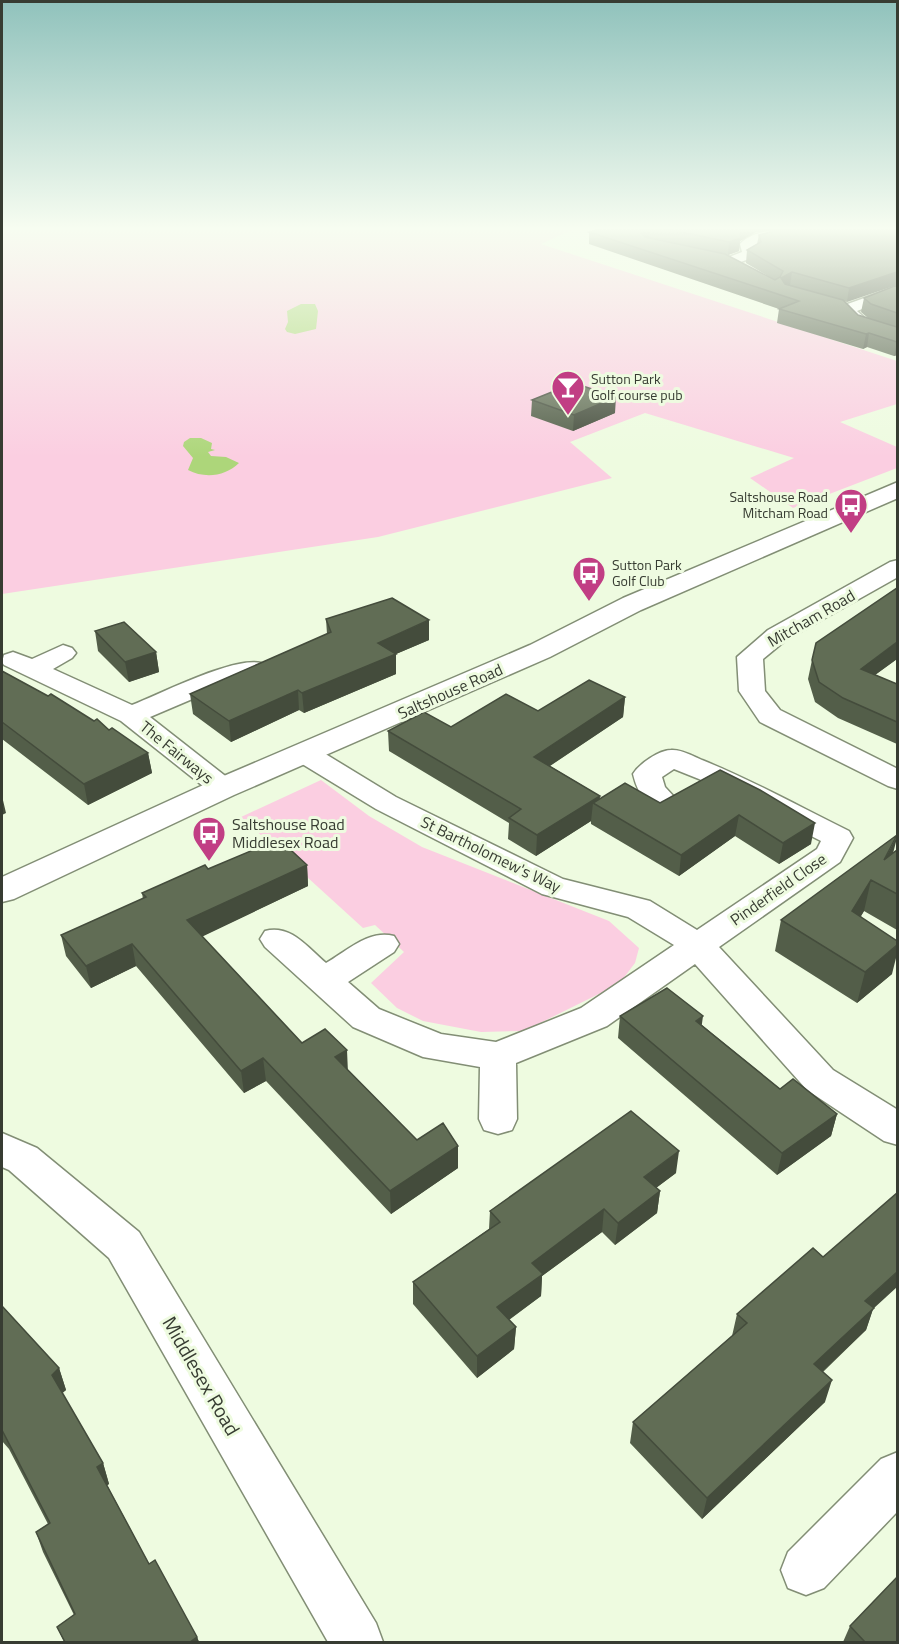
<svg xmlns="http://www.w3.org/2000/svg" width="899" height="1644" viewBox="0 0 899 1644" font-family="'Titillium Web',sans-serif">
<style>
.green{fill:#fbcee1}
.water{fill:#add67a}
.lines{fill:none;stroke-linecap:round;stroke-linejoin:round}
.minor-casing{stroke:#828e75;stroke-width:3}
.secondary-casing{stroke:#828e75;stroke-width:3}
.minor{fill:#fff;fill-rule:evenodd}
.secondary{fill:#fff;fill-rule:evenodd}
.wall{fill:#535e49}
.shaded-wall{fill:#444c3c}
.building{fill:#616d55;stroke:#444c3c;stroke-width:1.5}
.labels{text-anchor:middle;stroke-width:6;stroke-linejoin:round;paint-order:stroke}
.far-poi-label{font-size:14px;fill:#373c32;stroke:#eefbe0;text-anchor:start}
.street-label{font-size:16px;fill:#373c32;stroke:#eefbe0}
.poi-label{font-size:16px;fill:#373c32;stroke:#eefbe0;text-anchor:start}
.near-street-label{font-size:20px;fill:#373c32;stroke:#eefbe0}
</style>
<rect width="100%" height="100%" fill="#eefbe0"/>
<path class="green" d="M2,227H578L541,244L897,361V404L840,422L897,447V468L793,508L750,478L794,458L645,413L570,442L612,478L378,537L2,594Z
M321,780L369,816L422,847L609,921L639,948L635,963L619,984L524,1031L481,1032L423,1021L397,1008L371,983L404,952L375,925L363,928L241,817Z"/>
<path class="water" d="M301,304H315L318,311L316,329L295,334L287,332L285,329L288,322L287,311Z
M190,438H201L212,443L211,449L215,450L208,452L211,456L226,457L239,463C226,476 205,479 188,470L193,458L183,446L184,442Z"/>
<g class="lines">
<defs>
<path id="minor" d="M822,227H841C823,245 778,234 754,246L757,254L755,257L729,266L722,262L724,259L742,252L740,244C759,224 797,233 822,227Z
M898,286V295L857,311L867,320L898,330V340C876,335 850,331 840,309L842,306Z
M898,560V577L786,640L763,659L765,691L780,710L898,769V789L888,786L760,722L739,691L737,657L768,630L890,562Z
M63,645L72,648L76,653L72,658L53,669L132,705C160,694 234,656 261,663L265,668L261,673L237,680L150,717L233,782L238,788L233,794L223,797L213,794L121,721L4,665L2,662L4,655L13,652L32,659Z
M304,745L314,747L396,797L563,879L650,901L697,930L817,849L821,841L699,779L674,769L662,777L665,787L678,801L673,807C649,813 638,795 633,774C639,764 659,750 671,750C681,749 693,756 702,760C752,780 800,807 849,831L853,838L840,862L719,947L833,1070L898,1110V1145L884,1141L807,1090L695,964L607,1026L516,1063L517,1119L512,1130L498,1134L484,1130L479,1119L480,1067L423,1057L353,1027L265,947L260,939L265,931C291,924 308,948 326,963C347,951 369,929 394,936L399,944L394,952L348,982L379,1009L441,1034L496,1042L581,1008L674,945L628,917L542,894L376,809L294,759L290,753L294,747Z
M2,1133L37,1148L139,1232L376,1623L383,1642H328L109,1258L9,1170L2,1167Z
M898,1452V1511L824,1588L806,1595L788,1588L781,1570L788,1552L881,1459Z"/>
<path id="secondary" d="M898,482V498L641,610L550,657L234,795L14,899L2,902V877L212,781L530,645L623,598Z"/>
</defs>
<use href="#minor" class="minor-casing"/>
<use href="#secondary" class="secondary-casing"/>
<use href="#minor" class="minor"/>
<use href="#secondary" class="secondary"/>
</g>
<path class="wall" d="M598,227H803L756,232L740,241L739,251L728,255L651,238L768,276L746,263L747,250L757,244L759,235L897,227L847,302L843,301L858,315L868,318L861,312L864,298L897,285V355L894,356L867,347L863,349L777,323L779,309L589,244V232L595,230V228Z
M532,400L615,413L573,431L531,416Z
M326,619L429,640L396,654V674L304,713L299,710L231,742L193,714L190,694L327,634Z
M95,631L156,652L159,672L129,682L98,651Z
M897,659L875,675L897,684V744L838,718L815,702L808,679L812,660Z
M2,671L109,730L148,753L152,773L88,805L2,739Z
M625,697L623,717L550,766L600,796L599,799L660,803L720,770L811,844L779,864L735,836L679,876L591,824V821L536,856L508,839L509,823L389,751L388,731L451,727L538,711Z
M897,850V930L864,911L861,916L892,974L857,1003L775,951L781,920Z
M307,865L308,886L202,936L302,1043L348,1070L417,1140L458,1146V1168L391,1214L266,1081L244,1093L136,966L91,988L66,956L61,935L143,899L142,893L208,869Z
M620,1016L702,1025L780,1089L837,1114L831,1136L777,1175L618,1038Z
M676,1173L656,1188L660,1191L657,1213L615,1245L602,1232L542,1276L541,1296L509,1320L516,1327L514,1349L477,1378L413,1304V1282L489,1229L490,1211Z
M2,1306L59,1368L66,1390L62,1393L103,1463L109,1484L107,1485L149,1564L197,1637L199,1642H64L57,1627L74,1615L43,1552L36,1532L48,1524L9,1449L2,1441Z
M873,1309L866,1330L823,1372L825,1402L702,1519L630,1443L633,1422L732,1336L737,1314Z
M850,1626L897,1642H843Z"/>
<path class="shaded-wall" d="M648,227H650L649,238L640,245L642,230Z
M745,227H803L756,232L740,241L739,251L728,255L729,242L740,230Z
M792,272L790,285L779,292L781,278Z
M897,272V285L847,302L849,288Z
M869,333L867,347L863,349L866,334Z
M897,342V355L894,356Z
M616,397L615,413L573,431L574,415Z
M429,620V640L396,654V674L304,713L302,693L378,643Z
M897,642V659L857,688L861,669Z
M156,652L159,672L129,682L125,662Z
M298,690L299,710L231,742L229,721Z
M625,697L623,717L533,777L534,757Z
M148,753L152,773L88,805L84,784Z
M2,796L6,813L2,815Z
M600,796L599,807L593,803L591,821L536,856L537,835Z
M739,815L735,836L679,876L681,855Z
M815,823L811,844L779,864L783,843Z
M897,836V838L890,865L884,860Z
M307,865L308,886L191,942L187,920Z
M871,880L864,911L845,942L852,911Z
M132,944L136,966L91,988L86,966Z
M897,945V954L892,974L857,1003L865,972Z
M703,1016L700,1038L696,1021Z
M347,1050L348,1073L335,1057Z
M263,1058L266,1081L244,1093L241,1071Z
M837,1114L831,1136L777,1175L782,1153Z
M458,1146V1168L391,1214L390,1191Z
M679,1151L676,1173L641,1199L644,1177Z
M660,1191L657,1213L615,1245L618,1223Z
M604,1209L602,1232L542,1276L541,1296L496,1329L497,1307L532,1263Z
M897,1272V1287L873,1309L866,1330L807,1386L814,1364L865,1301Z
M516,1327L514,1349L477,1378V1356Z
M59,1368L66,1390L59,1396L52,1375Z
M832,1380L825,1402L702,1519L707,1498Z
M103,1463L109,1484L103,1488L97,1467Z
M197,1637L199,1642H190Z"/>
<path class="building" d="M598,227H648L642,230L641,233L645,237L725,254L775,280L780,277L783,271L747,250L761,242L759,235L777,230L814,227H897V272L849,288L792,272L781,278L785,284L843,300L858,315L897,327V342L869,333L866,334L779,309L799,301L589,232L600,229L595,228Z
M657,227H745L740,230L741,238L729,242Z
M897,285V313L871,304L864,298Z
M574,383L616,397L574,415L532,400Z
M897,588V642L861,669L897,684V722L843,698L819,682L812,660L816,643Z
M392,598L429,620L378,643L396,654L302,693L298,690L229,721L190,694L331,632L326,619Z
M124,622L156,652L125,662L95,631Z
M2,671L48,696L51,694L94,721L97,719L109,730L112,728L148,753L84,784L2,722Z
M589,680L625,697L534,757L600,796L537,835L509,818L521,809L388,731L424,712L451,727L506,694L538,711Z
M720,770L760,790L815,823L783,843L739,815L681,855L593,803L625,783L660,803Z
M897,835L884,860L897,850V894L871,880L852,911L897,941V945L865,972L781,920Z
M279,839L307,865L187,920L302,1043L325,1029L347,1050L335,1057L417,1140L443,1123L458,1146L390,1191L263,1058L241,1071L132,944L86,966L61,935L146,897L142,893L205,865L208,869Z
M667,988L703,1016L696,1021L780,1089L793,1079L837,1114L782,1153L620,1016Z
M631,1111L679,1151L644,1177L660,1191L618,1223L604,1209L532,1263L543,1274L497,1307L516,1327L477,1356L413,1282L500,1222L490,1211Z
M897,1193V1272L865,1301L874,1308L814,1364L832,1380L707,1498L633,1422L747,1323L737,1314L813,1248L823,1257Z
M2,1306L59,1368L52,1375L103,1463L97,1467L149,1564L155,1560L197,1637L190,1642H65L57,1627L75,1614L36,1532L50,1523L2,1430Z
M897,1577V1642H865L850,1626Z"/>
<linearGradient id="sky" x2="0" y2="1"><stop stop-color="#90c2bc"/><stop offset="0.5" stop-color="#f7fdf1"/><stop offset="1" stop-color="#f7fdf1" stop-opacity="0"/></linearGradient>
<rect width="899" height="457" fill="url(#sky)"/>
<defs>
<symbol id="bar-pin" viewBox="-11 -11 22 30"><path d="M0 17L-7.5 6A9.5 9.5 0 1 1 7.5 6Z" fill="#c13e84" stroke="#eefbe0"/><path d="M-6-5H6L.8 .8V4.5H3.5V6h-7V4.5H-.8V.8Z" fill="#fff"/></symbol>
<symbol id="bus-pin" viewBox="-11 -11 22 30"><path d="M0 17L-7.5 6A9.5 9.5 0 1 1 7.5 6Z" fill="#c13e84" stroke="#eefbe0"/><path d="M-5-6H5V4H4V6H2V4H-2V6H-4V4H-5ZM-3.5-4V0h7V-4ZM-3.5 1.2v1.5H-2V1.2ZM2 1.2v1.5H3.5V1.2Z" fill="#fff"/></symbol>
</defs>
<g fill-rule="evenodd">
<use href="#bar-pin" x="549" y="368" width="38" height="52"/>
<use href="#bus-pin" x="832" y="486" width="38" height="52"/>
<use href="#bus-pin" x="570" y="554" width="38" height="52"/>
<use href="#bus-pin" x="190" y="814" width="38" height="52"/>
</g>
<g class="labels">
<g class="far-poi-label">
<text x="591" y="384">Sutton Park<tspan x="591" dy="16">Golf course pub</tspan></text>
<text x="828" y="502" text-anchor="end">Saltshouse Road<tspan x="828" dy="16">Mitcham Road</tspan></text>
<text x="612" y="570">Sutton Park<tspan x="612" dy="16">Golf Club</tspan></text>
</g>
<g class="street-label">
<text transform="translate(811 618) rotate(-30)" y="6">Mitcham Road</text>
<text transform="translate(450 691) rotate(-24)" y="6">Saltshouse Road</text>
<text transform="translate(177 752) rotate(39)" y="6">The Fairways</text>
<text transform="translate(491 854) rotate(26)" y="6">St Bartholomew's Way</text>
<text transform="translate(778 889) rotate(-35)" y="6">Pinderfield Close</text>
</g>
<g class="poi-label">
<text x="232" y="830">Saltshouse Road<tspan x="232" dy="18">Middlesex Road</tspan></text>
</g>
<g class="near-street-label">
<text transform="translate(201 1376) rotate(60)" y="7">Middlesex Road</text>
</g>
</g>
<rect width="899" height="1644" fill="none" stroke="#373c32" stroke-width="6"/>
</svg>
